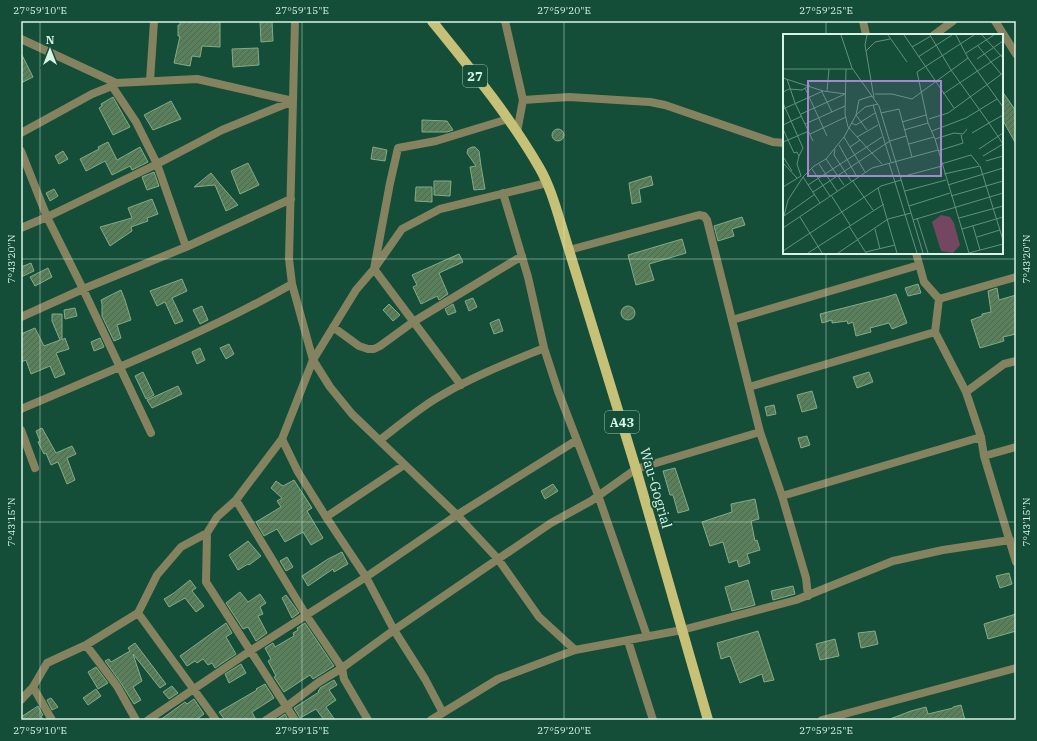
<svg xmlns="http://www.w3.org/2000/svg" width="1037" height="741" viewBox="0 0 1037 741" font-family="'IBM Plex Serif',serif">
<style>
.building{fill:url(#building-hatch);stroke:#85ab85}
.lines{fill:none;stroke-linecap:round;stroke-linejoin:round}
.minor{stroke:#85835f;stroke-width:8}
.tertiary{stroke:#85835f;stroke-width:8}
.primary{stroke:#c7c177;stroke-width:10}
.ticks{fill:none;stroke:#d8f4e6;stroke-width:1;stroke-opacity:0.45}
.labels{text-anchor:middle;stroke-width:4;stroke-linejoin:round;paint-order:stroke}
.shield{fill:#144e39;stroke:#9dc2b2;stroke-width:1}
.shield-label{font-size:13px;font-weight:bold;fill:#d8f4e6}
.street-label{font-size:14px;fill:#d8f4e6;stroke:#144e39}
.inset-road{fill:none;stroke:#62907e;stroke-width:1}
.view{fill:#a586d1;fill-opacity:0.15;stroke:#a586d1;stroke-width:2}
.inset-edge{fill:none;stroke:#d8f4e6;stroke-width:2}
.neatline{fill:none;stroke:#d8f4e6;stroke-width:1.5}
.ticks-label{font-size:10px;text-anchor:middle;fill:#d8f4e6}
</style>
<defs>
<pattern id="building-hatch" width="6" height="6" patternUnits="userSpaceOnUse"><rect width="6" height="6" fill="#5a7f5b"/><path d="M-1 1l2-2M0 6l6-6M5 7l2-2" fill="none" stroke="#4f6751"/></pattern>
</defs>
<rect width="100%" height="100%" fill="#144e39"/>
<path class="building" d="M180,21H220V47L202,46L200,57L192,56L190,66L174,63L180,36H178V25H180Z
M260,21H272L273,41L261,42Z
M258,48L259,65L233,67L232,49Z
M21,53L33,77L21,83Z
M1002,91L1016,111V144L1002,119Z
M113,97L130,127L113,135L99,108L102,106L101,104Z
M171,101L181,119L153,130L144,115Z
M422,120L447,121L453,130L447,132H422Z
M552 135a6 6 0 1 1 12 0a6 6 0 1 1-12 0Z
M108,142L117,160L140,147L148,162L132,170L130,166L112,175L105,161L86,171L80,159L99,149L98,147Z
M373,147L387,150L385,161L371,159Z
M472,147H475L479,151L481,166L485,189L474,190L470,167L476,166L467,153L468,149Z
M63,151L68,159L59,164L55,156Z
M248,163L259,185L240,194L231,171Z
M154,172L159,186L147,190L142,177Z
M211,173L219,183L238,205L226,211L215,185L194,187Z
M651,176L653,185L639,189L641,202L632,204L629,183Z
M434,181H451L450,196L434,195Z
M416,187H432V202L415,201Z
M54,189L58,196L50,201L46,193Z
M152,199L158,214L147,218L148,221L131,227L132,231L110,246L100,227L132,218L128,208Z
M742,217L745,225L732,229L734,236L718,241L714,226Z
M682,239L686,253L649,264L654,280L636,285L628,255Z
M459,254L463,262L439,273L448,294L439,300L437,296L421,304L413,287L417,285L412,275Z
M31,263L34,271L21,277V267Z
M48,268L52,277L35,286L30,277Z
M182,279L187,291L172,298L183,321L175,324L165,302L157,306L150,291Z
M918,284L921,293L908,296L905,288Z
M997,288L999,300L1016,295V334L1003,337L1004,341L980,348L971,320L982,316V314L991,312L988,291Z
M121,290L125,300L131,320L117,325L121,338L114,341L102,316V304L101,300Z
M896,294L907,323L892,329L889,323L870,328L871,332L856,336L853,322L848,324L847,321L832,323V320L822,323L820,314L883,298Z
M473,298L477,307L469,311L465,301Z
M389,304L400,315L393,321L383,310Z
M453,304L456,312L448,315L445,309Z
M621 313a7 7 0 1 1 14 0a7 7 0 1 1-14 0Z
M202,306L208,320L200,324L193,310Z
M75,308L77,316L65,319L64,310Z
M52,314H62V340L65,338L69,349L56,353L65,374L55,378L50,366L31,374L26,360L21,362V334L35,328L44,346L60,340L52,321Z
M499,319L503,331L494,334L490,323Z
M100,338L104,347L94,351L91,342Z
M229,344L234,354L226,359L220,348Z
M200,348L205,360L197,364L192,352Z
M143,372L154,395L146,399L135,376Z
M869,372L873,382L857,388L853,377Z
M178,386L182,394L152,408L147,400Z
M812,391L817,408L802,412L797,395Z
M774,405L776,414L767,416L765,407Z
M42,428L56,453L72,446L76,454L67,458L75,480L67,484L58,462L51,465L46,453L44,454L38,442L40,441L36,431Z
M807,436L810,445L801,448L798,438Z
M675,468L689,510L678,513L673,495H670L663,471Z
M294,480L312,508L307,511L323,538L311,545L303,532L285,542L277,529L264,536L256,522L281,507L277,501L282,498L271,488L276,481L283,486Z
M553,484L558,491L545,499L541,491Z
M755,499L759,519L751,521L755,541L757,540L760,550L747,554L750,563L739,567L737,560L729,563L723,542L710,546L702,522L732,512L731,504Z
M248,541L261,556L249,565L248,564L238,570L229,555Z
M342,552L348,564L334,572L333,569L308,586L302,576L328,559Z
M287,557L293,567L286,571L280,561Z
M1009,573L1012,584L1000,588L996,576Z
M190,580L196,588L192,591L204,606L196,612L185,598L169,607L164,599L174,593Z
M748,580L755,605L732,611L725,587Z
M793,586L795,594L773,600L771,591Z
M240,592L248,602L260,594L266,603L260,607L263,614L258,616L267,633L256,641L248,627L243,629L226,603Z
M286,595L299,613L292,618L282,598Z
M1016,614V631L988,639L984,624Z
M226,623L232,633L226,637L236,654L215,668L212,663L208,665L203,659L197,663L195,661L187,666L180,656Z
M305,623L334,666L313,679L310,675L284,692L274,677L276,676L268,661L271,659L265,648L273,643L275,647L294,636L293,633L298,630L297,628Z
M758,631L774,680L764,682L762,674L740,683L730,656L721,659L717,643Z
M875,631L878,644L861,648L858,633Z
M835,639L839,656L820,660L816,644Z
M135,643L166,684L160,688L133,654L142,681L133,687L141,700L134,704L121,683L105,661L109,659L111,662L130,651L128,648Z
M241,664L246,673L229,683L225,674Z
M96,667L108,683L98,689L88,672Z
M334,680L337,685L329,690L336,700L326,707L335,720H324L316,709L300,718L294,708L319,692L318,691L320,689V688Z
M265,684L274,698L252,712L256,720H225L219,712L257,690L256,689Z
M172,686L178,693L169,699L163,692Z
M96,689L101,696L88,705L83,698Z
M51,698L58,707L52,710L47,700Z
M194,699L204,714L196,720H160L185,702L187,704Z
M961,705L965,720H890V719L911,711L926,707L928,714L953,708V707Z
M38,706L43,715L41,716L43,720H21V717Z
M285,714L288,720H276Z"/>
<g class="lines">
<path class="minor" d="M295,21L289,259L292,284L313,360L330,387L352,414L457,515L498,559L539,617L575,650
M863,21L866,35
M995,21L1016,54
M934,35L953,21
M21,39L116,83
M150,81L154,21
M112,86L136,122L157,164L186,247
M523,100L569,97L650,102L665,105L773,142L784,143
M21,133L92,94L112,86L116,83L197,79L293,101
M21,151L47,217L83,289L151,433
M503,193L528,277L544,348L558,391L598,495L647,636
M21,228L47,217L157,164L222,130L293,101
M569,250L699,215L704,216L707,220L760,432L782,496L806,578L808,596
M916,253L924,282L939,299L935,332L966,392L981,437L984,456
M939,299L1016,277
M21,317L83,289L186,247L291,199
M732,320L919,265
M333,327L359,346L368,349H374L380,346L413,322L522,256
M461,385L374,269L402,229L440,209L547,183
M749,387L935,332
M966,392L1004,364L1016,361
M21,409C112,370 206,333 292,284
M21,430L35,468
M282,439L298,472L326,517L366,577L394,630L425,679L443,713
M380,440C400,425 420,407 442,395C474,376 510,362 544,348
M1016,447L984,456L1016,562
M782,496L981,437
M236,500L306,615L342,668L344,679L368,720
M326,517L404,465
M207,533L206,582L295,720
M138,613L216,720
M628,641L653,720
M86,645L117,686L136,720
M33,687L52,720
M21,700L33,687L47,663L86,645L138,613L157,575L181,547L207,533L217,517L236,500L282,439L313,360L356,290L374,269L390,183L398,148L436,141L508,119
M148,720L250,651L366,577L457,515L577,440
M266,720L286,707L319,682L342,668L394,630L551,523L591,501L636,469L760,432
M431,720L498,679L575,650L682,630L796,600L893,561L943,550L1010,540
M822,720L1016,668"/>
<path class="tertiary" d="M505,21L523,100L517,132"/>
<path class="primary" d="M432,21C470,68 509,115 539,167C549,184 555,204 561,224L636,469L708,720"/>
</g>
<path class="ticks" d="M40,21V720M302,21V720M564,21V720M826,21V35M826,253V720M21,259H1016M21,522H1016"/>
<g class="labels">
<g class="shield">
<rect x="463" y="65" width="24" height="22" rx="3"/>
<rect x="605" y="411" width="34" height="22" rx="3"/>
</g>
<g class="shield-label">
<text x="475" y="81">27</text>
<text x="622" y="427">A43</text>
</g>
<g class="street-label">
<text transform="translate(656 488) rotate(74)" y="5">Wau-Gogrial</text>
</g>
</g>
<g transform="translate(783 34)">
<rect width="220" height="220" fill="#144e39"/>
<path d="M158,181L167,183L171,189L177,211L170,219L158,217L149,188Z" fill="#734760"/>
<path class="inset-road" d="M58,1L69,34L96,72L140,219M84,1L82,11L91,64M105,1L124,28M121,1L171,74M147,1L168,36L206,89L220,81M173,1L185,24L220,73M199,1L220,24M195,12L218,40M129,13L148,2M83,17L92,8L107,5M183,19L211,1M135,23L169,1M194,25L220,7M0,35H69M63,35L62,80L65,93L99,130M0,44L40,57M4,45L12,69L30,107M22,54L44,102M44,57L46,35M0,58L6,55L19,56L27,51M39,58L49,78M92,60H109L129,65L185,24M160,60L220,20M0,69L20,114L16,122M90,71L108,128M0,75L40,57L63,60M98,79L116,75L129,123M18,80L62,60M146,85L165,79L220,39M119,88L143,81M68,89L73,91L92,79M22,90L62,72M0,91L19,82M0,95L11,119L14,118L16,122L14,130L18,142M184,95L180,100L171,99L152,105L186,219M84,96L73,81L82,73L95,70M121,96L145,89M149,97L183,84L214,65M189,99L206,89L220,110M27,100L63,83M61,103L82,138M74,103L95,91M152,105L145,89L134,38L191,1M0,108L26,97M126,110L151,103M56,111L74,143M67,113L77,106M52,115L51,121L68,147M196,115L220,99M155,117L180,109L178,101M200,122L220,110M1,124L9,137M43,125L61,151M203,127L220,122M0,129L14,144M106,129L134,219M36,130L54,157M158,130L188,121L196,131M29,135L47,162M161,140L197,132L220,206M20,143L37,169M118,143L159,132M69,146L90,176M25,151L99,103M165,151L220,134M0,153L18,142M95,154L114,219M122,157L163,146M30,158L107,107L123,102M48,161L67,191M168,162L220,147M126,172L167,159M1,182L5,166L20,143L31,132L43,125L61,103L73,81L76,66L89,62M1,182L32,160M17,183L39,219M134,184L145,219M176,184L220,172M130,186L220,159M66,192L83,219M190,192L197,216M0,194L89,134L155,116M92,195L97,215M179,195L220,183M194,203L217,196M0,217L98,152L118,146M83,218L112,211M25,219L101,170M55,219L105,185L128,179M186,219L220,210"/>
<path class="view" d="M25,47H158V142H25Z"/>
<rect width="220" height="220" class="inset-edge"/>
</g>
<rect width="1037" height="741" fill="none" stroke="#144e39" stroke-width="44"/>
<g transform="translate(50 50)" stroke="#144e39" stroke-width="3" paint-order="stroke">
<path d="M0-3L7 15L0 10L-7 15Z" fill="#d8f4e6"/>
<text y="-6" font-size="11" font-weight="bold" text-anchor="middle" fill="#d8f4e6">N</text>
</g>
<rect x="22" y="22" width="993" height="697" class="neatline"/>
<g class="ticks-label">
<text x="40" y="14">27°59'10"E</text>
<text x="302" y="14">27°59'15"E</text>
<text x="564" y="14">27°59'20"E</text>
<text x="826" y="14">27°59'25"E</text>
<text transform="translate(11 259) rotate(-90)" y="4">7°43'20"N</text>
<text transform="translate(1026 259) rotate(-90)" y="4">7°43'20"N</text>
<text transform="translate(11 522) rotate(-90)" y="4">7°43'15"N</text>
<text transform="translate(1026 522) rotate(-90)" y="4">7°43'15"N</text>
<text x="40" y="734">27°59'10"E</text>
<text x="302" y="734">27°59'15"E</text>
<text x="564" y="734">27°59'20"E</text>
<text x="826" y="734">27°59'25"E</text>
</g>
</svg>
